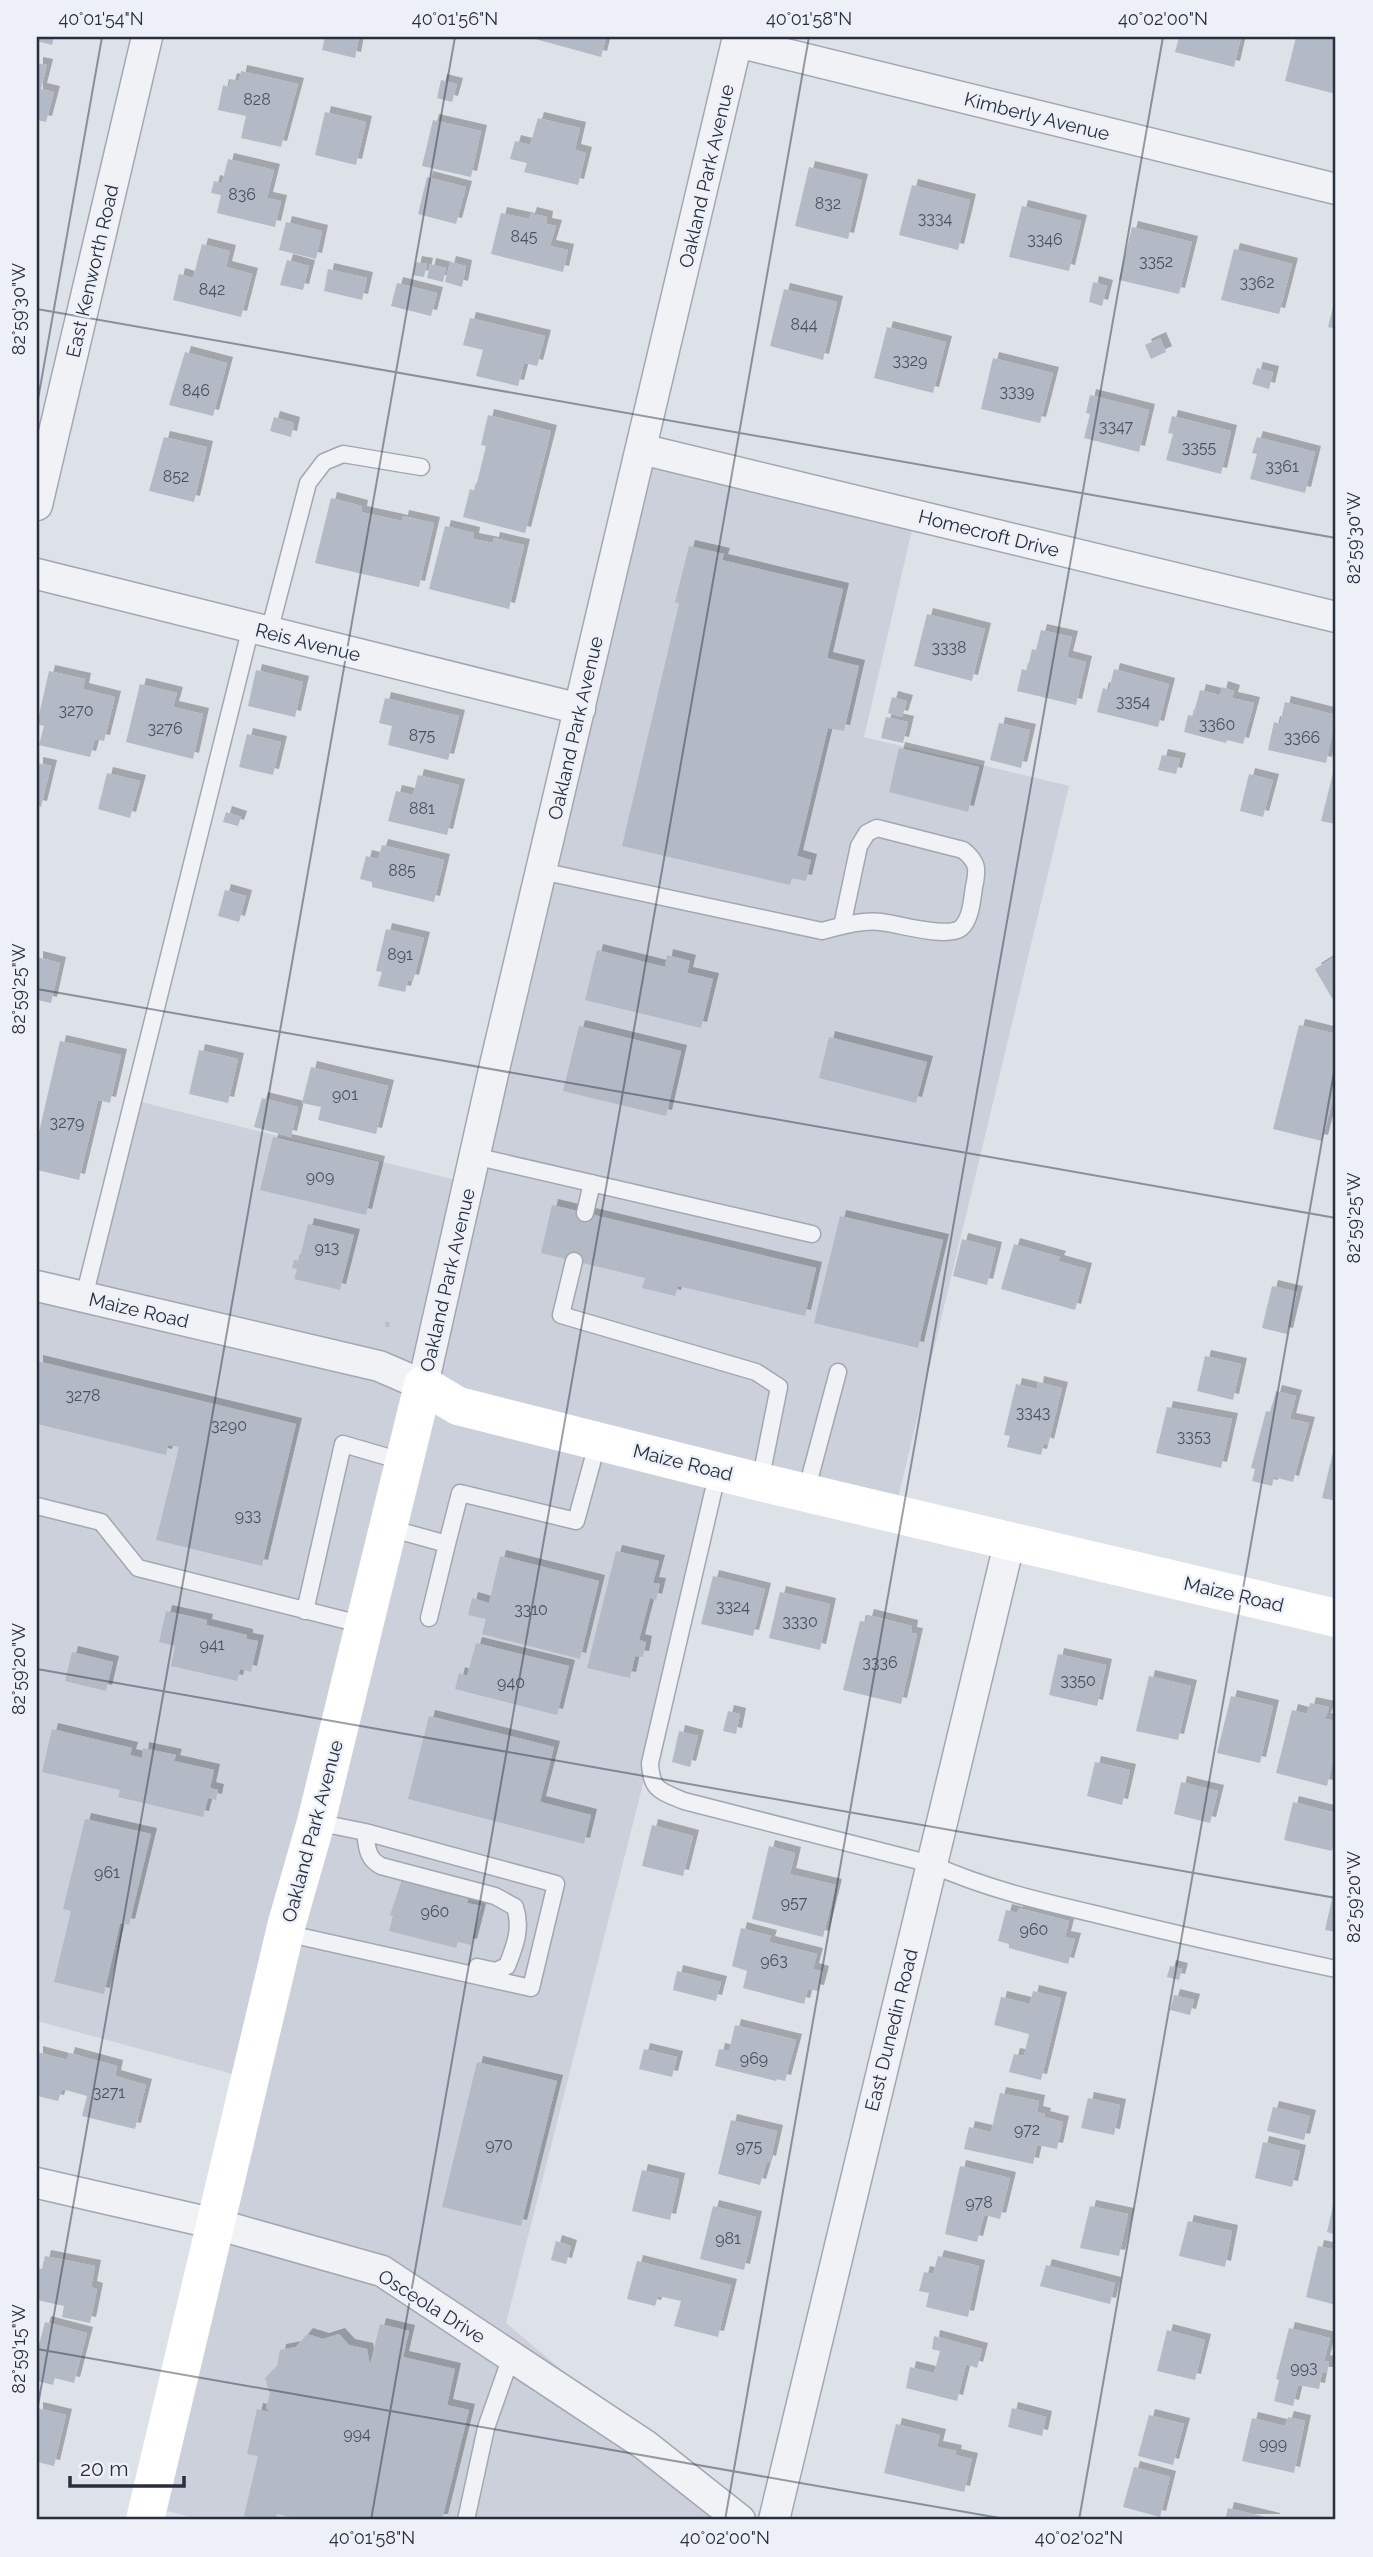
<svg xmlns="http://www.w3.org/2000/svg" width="1373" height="2557" viewBox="0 0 1373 2557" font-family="Raleway,sans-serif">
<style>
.built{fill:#cbd0da}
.building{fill:#b4bac5;filter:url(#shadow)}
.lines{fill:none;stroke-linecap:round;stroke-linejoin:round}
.lane-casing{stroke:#a2a8b2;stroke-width:19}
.street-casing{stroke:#a2a8b2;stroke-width:33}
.path{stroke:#bbbfc6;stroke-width:4.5;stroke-dasharray:5 5;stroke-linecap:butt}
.lane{stroke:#f0f2f6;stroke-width:16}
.street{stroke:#f0f2f6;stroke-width:30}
.secondary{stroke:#fff;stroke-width:38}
.ticks{fill:none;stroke:#262f3f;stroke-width:2;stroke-opacity:0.45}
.labels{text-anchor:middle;stroke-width:5;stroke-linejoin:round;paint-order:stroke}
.number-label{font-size:16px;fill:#4a5260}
.street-label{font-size:19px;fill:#262f3f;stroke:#edf0f6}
.neatline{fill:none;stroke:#262f3f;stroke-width:2.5}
.ticks-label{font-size:18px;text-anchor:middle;fill:#262f3f}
</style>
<defs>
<filter id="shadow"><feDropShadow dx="6" dy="-6" stdDeviation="0" flood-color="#0004"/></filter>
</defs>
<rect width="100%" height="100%" fill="#dde1e8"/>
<path class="built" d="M648,451L915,517L864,737L1069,786L894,1515L722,1473L506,2323L663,2455L724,2520H203L147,2506L259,2081L37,2021V1283L80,1294L133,1100L468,1183Z"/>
<path class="building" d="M37,37H54L52,45L37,41Z
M325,37H359L355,58L322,50Z
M528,37H606L601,57Z
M1179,37H1241L1234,67L1175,52Z
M1296,37H1324L1336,40V94L1285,81Z
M37,63L47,65L41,89L54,92L46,122L37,120Z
M241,71L298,84L281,147L241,138L246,116L218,110L223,85L229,87L231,79L239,81Z
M441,80L457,84L452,102L437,98Z
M325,112L366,122L356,165L315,155Z
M538,118L580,128L575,150L586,153L578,185L524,172L527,163L510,159L515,141L530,145Z
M433,120L481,131L471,177L422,166Z
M228,159L274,170L267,198L281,201L275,227L217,213L221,195L211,193L214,181L222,183Z
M809,167L862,180L848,239L795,226Z
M427,177L466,187L456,224L418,214Z
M912,185L970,200L958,250L899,235Z
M1022,206L1081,221L1069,271L1009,257Z
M501,213L529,219L531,213L547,217L546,224L556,226L550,246L568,250L563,272L491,254Z
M286,222L322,231L316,259L279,250Z
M1132,227L1192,242L1179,294L1119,280Z
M202,244L230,251L226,267L252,274L241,317L173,300L179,274L193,278Z
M1234,249L1292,264L1279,314L1221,300Z
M287,260L309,266L303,290L280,285Z
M416,262L427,264L424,277L413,275Z
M450,262L466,266L462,287L445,282Z
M430,264L446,268L443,282L427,278Z
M328,269L367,278L362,300L324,291Z
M1093,282L1107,286L1102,306L1089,302Z
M397,283L437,293L431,316L391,306Z
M784,289L837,302L823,360L770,346Z
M1335,299H1336V329L1328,327Z
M470,318L545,336L537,366L524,363L518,386L476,376L483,350L463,345Z
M887,327L946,342L933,393L874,378Z
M1160,338L1166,352L1151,359L1145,345Z
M185,352L227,363L213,416L169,405Z
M993,358L1053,373L1040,423L981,409Z
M1257,368L1273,372L1269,389L1252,384Z
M1090,395L1149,410L1139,452L1084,438L1090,414L1086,413Z
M488,415L551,431L525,533L463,517L470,489L475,491L486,446L481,445Z
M1172,416L1231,431L1221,474L1166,460L1173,434L1168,433Z
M274,417L294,423L291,437L270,431Z
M164,437L207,447L194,502L149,491Z
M1257,437L1315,452L1305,493L1250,479L1257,454L1252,453Z
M331,498L362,506L361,512L402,521L403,516L434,523L419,587L315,563Z
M445,526L474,533L473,539L493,543L494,538L524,545L509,609L429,589Z
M689,546L724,554L722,560L843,589L827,658L859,666L844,731L828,728L797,856L811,860L806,881L792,878L790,885L622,846L679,604L675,602Z
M927,614L985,629L972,681L914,666Z
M1041,630L1072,637L1067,657L1086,662L1076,705L1017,691L1022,669L1027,671L1032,649L1036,650Z
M1114,669L1169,684L1158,727L1097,712L1103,688L1109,690Z
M256,670L303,682L295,717L248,706Z
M49,671L85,679L83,689L115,697L104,741L95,739L90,757L39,745L44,726L37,724Z
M140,684L177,693L173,707L203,714L193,759L126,742Z
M1222,687L1234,691L1232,698L1254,703L1243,744L1227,740L1226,743L1184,732L1188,715L1193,716L1200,690L1220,695Z
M892,697L907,701L902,717L888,713Z
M385,698L459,716L448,760L388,745L392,726L379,723Z
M1285,702L1336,715L1326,763L1268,750L1274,722L1280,724Z
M886,717L908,722L903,743L881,738Z
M999,723L1030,730L1021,768L990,760Z
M247,734L281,742L273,775L239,767Z
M899,748L979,767L968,812L889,792Z
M1162,755L1180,759L1176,774L1158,770Z
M37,763L51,766L41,807L37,806Z
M1335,765L1336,819L1335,824L1321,821Z
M107,773L140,781L130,818L98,809Z
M1249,774L1273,780L1263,817L1240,811Z
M418,775L459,785L447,835L388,821L396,791L413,795Z
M226,812L241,817L238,826L223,822Z
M382,845L444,860L434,902L372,887V882L360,879L366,856L378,859Z
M225,890L246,896L239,922L218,916Z
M386,929L424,938L413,981L408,980L405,992L378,986L382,972L376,971Z
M597,950L665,967L667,955L690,961L687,973L713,979L701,1028L585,1000Z
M1336,956V1005L1315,969Z
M37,957L60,963L51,1003L37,1000Z
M1299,1025L1336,1034V1099L1333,1098L1322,1141L1273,1129Z
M579,1026L681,1051L666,1116L563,1091Z
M829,1037L927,1062L916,1103L819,1078Z
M60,1041L121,1055L110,1103L98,1100L79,1180L37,1170V1141Z
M199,1050L238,1059L228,1103L189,1094Z
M311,1067L388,1086L376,1134L318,1120L321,1107L302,1103Z
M262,1098L298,1107L291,1137L254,1127Z
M273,1137L379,1162L366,1215L260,1190Z
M552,1205L816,1268L805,1316L678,1286L675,1296L642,1288L645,1278L541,1253Z
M840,1216L943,1240L918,1348L814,1323Z
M308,1224L354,1235L340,1290L294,1279L297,1269L292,1268L294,1260L299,1261Z
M962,1239L996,1248L987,1285L953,1276Z
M1014,1244L1060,1257L1058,1261L1086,1269L1075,1310L1001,1289Z
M1272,1286L1297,1292L1287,1334L1262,1328Z
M1205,1356L1241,1364L1233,1400L1197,1391Z
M37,1361L296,1424L262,1566L156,1540L179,1447L168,1445L166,1455L37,1424Z
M1038,1382L1062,1388L1048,1445L1044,1443L1041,1455L1007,1447L1010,1436L1004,1435L1016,1384L1037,1389Z
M1276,1391L1296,1396L1290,1419L1309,1423L1293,1482L1274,1477L1272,1486L1252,1481L1255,1469L1251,1468L1266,1411L1270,1412Z
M1167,1407L1232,1419L1221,1468L1156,1453Z
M1335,1444H1336V1501L1322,1498Z
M616,1551L659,1561L653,1583L660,1584L656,1600L650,1598L639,1640L646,1642L643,1657L635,1656L630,1678L587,1668Z
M500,1556L599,1581L580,1659L482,1634L486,1619L468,1615L472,1598L489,1603Z
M713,1576L765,1589L753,1636L701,1624Z
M780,1592L830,1604L820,1650L769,1638Z
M166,1611L207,1620L206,1625L247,1635V1639L258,1641L251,1672L240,1669L237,1681L171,1666L175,1646L159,1642Z
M868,1615L912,1626L911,1633L917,1634L901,1704L843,1690L860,1621L866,1622Z
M476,1643L569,1666L557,1715L455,1689L459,1673L467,1676Z
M72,1652L113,1662L106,1691L65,1681Z
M1058,1654L1106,1665L1097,1706L1049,1695Z
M1149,1676L1191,1686L1178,1740L1136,1731Z
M1231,1696L1273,1706L1260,1763L1217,1753Z
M1310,1703L1329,1707L1325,1719L1336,1721V1748L1327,1786L1276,1773L1292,1710L1307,1714Z
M728,1711L740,1714L736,1734L723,1731Z
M429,1716L554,1747L540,1802L591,1815L584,1844L408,1799Z
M52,1729L132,1748L130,1755L142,1758L143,1748L176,1755L174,1761L214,1770L210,1788L218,1790L216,1800L208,1798L203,1817L118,1797L120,1790L42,1772Z
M679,1731L698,1736L690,1767L672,1762Z
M1095,1762L1130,1770L1122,1805L1087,1796Z
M1181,1782L1218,1791L1210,1823L1174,1814Z
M1293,1802L1336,1813V1834L1332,1851L1284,1840Z
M85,1819L151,1834L129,1925L120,1923L104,1994L54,1982L71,1911L63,1909Z
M652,1825L693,1836L683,1876L642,1866Z
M769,1846L795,1853L790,1874L836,1885L823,1937L752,1919Z
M402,1879L440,1889V1892L468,1899L467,1903L481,1906L471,1945L458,1942L456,1948L389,1931L393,1916L390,1915Z
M1335,1885H1336V1932L1325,1930Z
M1019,1908L1069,1921L1065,1937L1075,1939L1068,1964L1009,1948V1944L998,1941L1006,1910L1017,1913Z
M741,1928L771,1936L769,1942L817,1954L813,1969L823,1972L818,1991L808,1989L804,2004L743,1988L747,1971L732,1966Z
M1170,1966L1182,1969L1179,1980L1167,1977Z
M677,1971L721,1982L716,2001L673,1990Z
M1033,1991L1061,1998L1041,2080L1009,2072L1014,2054L1024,2056L1029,2034L994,2025L1001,1997L1030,2004Z
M1174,1995L1194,2000L1190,2015L1170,2010Z
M735,2025L796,2040L785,2081L777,2079L776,2081L715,2066L719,2049L729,2051Z
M644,2049L677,2057L672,2077L639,2069Z
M37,2052L67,2060L69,2053L117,2066L115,2076L146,2085L135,2129L82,2116L87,2096L62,2089L58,2101L37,2096Z
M477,2062L557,2081L521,2226L442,2207Z
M1000,2093L1039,2101L1037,2112L1045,2114L1044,2117L1063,2122L1057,2149L1037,2145L1033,2164L964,2149L969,2127L991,2132Z
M1088,2098L1120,2105L1114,2135L1081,2128Z
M1273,2107L1310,2116L1304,2140L1267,2131Z
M731,2120L777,2131L770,2162L767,2161L760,2185L718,2174Z
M1263,2142L1300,2151L1292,2187L1255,2178Z
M960,2166L1010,2178L1000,2219L984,2215L977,2242L945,2234Z
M642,2170L679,2179L670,2220L632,2211Z
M1335,2196H1336V2235L1327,2232Z
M713,2206L756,2217L744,2270L700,2259Z
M1090,2206L1128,2214L1119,2256L1080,2248Z
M1188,2221L1232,2231L1225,2267L1179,2256Z
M556,2241L571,2246L566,2264L551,2260Z
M1318,2246L1336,2250V2305L1306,2297Z
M45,2256L95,2266L91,2287L97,2289L90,2323L62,2317L64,2306L37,2300V2268L42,2269Z
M938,2256L979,2266L968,2317L926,2307L929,2293L919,2291L924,2272L933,2274Z
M637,2261L731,2285L718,2337L674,2326L681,2301L658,2296L655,2306L627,2299Z
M1046,2265L1115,2283L1110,2304L1040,2286Z
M45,2322L87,2333L74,2383L55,2378L53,2385L37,2381V2352Z
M380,2324L409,2331L403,2357L455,2369L447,2405L469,2410L442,2520H304L277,2514L276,2520H263L244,2516L258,2456L247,2454L257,2409L270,2412L266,2408L270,2394L265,2378L277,2366L280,2350L296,2347L307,2334L323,2339L339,2334L349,2345L367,2349L370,2365Z
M1289,2328L1330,2338L1324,2361L1329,2362L1327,2373H1322L1319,2389L1298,2385L1293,2406L1274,2401L1279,2380L1276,2379Z
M1167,2330L1205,2340L1195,2380L1157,2371Z
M934,2336L982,2349L977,2368L966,2364L957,2401L906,2388L910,2367L934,2373L940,2351L932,2349Z
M37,2408L66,2415L54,2466L37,2462Z
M1012,2408L1046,2417L1042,2436L1008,2427Z
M1149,2415L1184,2424L1173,2465L1138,2456Z
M1288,2417L1305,2421L1294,2473L1242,2461L1252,2418L1285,2426Z
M896,2424L940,2435L937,2447L956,2451L955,2455L972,2459L964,2492L884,2473Z
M1134,2467L1170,2477L1160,2517L1123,2507Z
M1228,2508L1274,2519V2520H1225Z"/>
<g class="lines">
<defs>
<path id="lane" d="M269,632L308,483L324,462L343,454L421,467
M541,871L822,931C841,926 861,920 881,922C899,924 947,939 961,928C971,919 972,900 974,887C978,869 978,862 963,850L877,828L867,833L859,846L842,926
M474,1156L812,1234
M585,1213L592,1183
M574,1261L561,1315L756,1372L779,1387L760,1482
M84,1297L251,627
M718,1471L650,1763C651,1791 661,1791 684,1801L931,1864C984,1888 1039,1901 1095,1914C1175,1934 1256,1952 1336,1969
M806,1492L838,1372
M37,1506L101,1522L138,1568L364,1625
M389,1528L447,1544L460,1493L576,1521L598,1441
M305,1611L343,1444L405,1462
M429,1618L447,1544
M365,1832C367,1847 367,1859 381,1866L495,1896L515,1907C522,1928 515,1946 507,1966L496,1971L477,1967
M285,1933L531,1988L556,1884L365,1832L316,1822
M466,2520L486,2428L511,2357"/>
<path id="street" d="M737,42L1336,189
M641,449L1336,617
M37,505L147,37
M37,574L580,709
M37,1286L379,1366L423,1385L495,1065L738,37
M37,2183L216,2224L382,2271L645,2445L740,2520
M774,2520L1010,1540"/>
</defs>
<use href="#lane" class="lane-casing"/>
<use href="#street" class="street-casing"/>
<path class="path" d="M387,1322L388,1327"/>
<use href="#lane" class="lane"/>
<use href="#street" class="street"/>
<path class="secondary" d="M145,2520L287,1923L316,1822L423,1385L458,1406L486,1413L760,1482L1336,1618"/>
</g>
<path class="ticks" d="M37,309L1336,538M37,405L102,37M37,989L1336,1218M37,1669L1336,1898M37,2349L1011,2520M37,2411L455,37M371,2520L809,37M725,2520L1163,37M1079,2520L1336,1061"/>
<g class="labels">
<g class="number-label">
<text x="257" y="105">828</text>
<text x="242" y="200">836</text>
<text x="828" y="209">832</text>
<text x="935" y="224">3334</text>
<text x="524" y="242">845</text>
<text x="1045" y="245">3346</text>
<text x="1156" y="267">3352</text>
<text x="1257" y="288">3362</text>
<text x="212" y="295">842</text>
<text x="804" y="330">844</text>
<text x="910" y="366">3329</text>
<text x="196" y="396">846</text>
<text x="1017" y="397">3339</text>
<text x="1116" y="432">3347</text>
<text x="1199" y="453">3355</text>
<text x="1282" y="472">3361</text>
<text x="176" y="482">852</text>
<text x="949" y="653">3338</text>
<text x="1133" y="707">3354</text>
<text x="76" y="716">3270</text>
<text x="1217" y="730">3360</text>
<text x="165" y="734">3276</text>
<text x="422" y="741">875</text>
<text x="1302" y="743">3366</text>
<text x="422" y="814">881</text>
<text x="402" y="876">885</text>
<text x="400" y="960">891</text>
<text x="345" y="1100">901</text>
<text x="67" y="1128">3279</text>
<text x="320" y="1182">909</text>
<text x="327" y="1253">913</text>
<text x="83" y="1401">3278</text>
<text x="1033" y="1418">3343</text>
<text x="229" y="1431">3290</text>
<text x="1194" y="1442">3353</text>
<text x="248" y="1521">933</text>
<text x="733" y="1612">3324</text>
<text x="531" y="1615">3310</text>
<text x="800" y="1627">3330</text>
<text x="212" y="1650">941</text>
<text x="880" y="1668">3336</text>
<text x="1078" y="1686">3350</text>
<text x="511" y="1688">940</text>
<text x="107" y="1878">961</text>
<text x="794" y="1908">957</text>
<text x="435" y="1917">960</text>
<text x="1034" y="1935">960</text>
<text x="774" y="1966">963</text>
<text x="754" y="2064">969</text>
<text x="109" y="2098">3271</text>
<text x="1027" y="2135">972</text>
<text x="499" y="2150">970</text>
<text x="749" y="2152">975</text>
<text x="979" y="2208">978</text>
<text x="728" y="2244">981</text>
<text x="1304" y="2373">993</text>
<text x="357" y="2439">994</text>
<text x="1273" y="2449">999</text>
</g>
<g class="street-label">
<text transform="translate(1037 116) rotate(14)" y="7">Kimberly Avenue</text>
<text transform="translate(706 176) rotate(-77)" y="7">Oakland Park Avenue</text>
<text transform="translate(92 271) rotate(-77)" y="7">East Kenworth Road</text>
<text transform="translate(989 533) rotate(14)" y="7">Homecroft Drive</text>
<text transform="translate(308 642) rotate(14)" y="7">Reis Avenue</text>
<text transform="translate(575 728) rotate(-77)" y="7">Oakland Park Avenue</text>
<text transform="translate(447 1280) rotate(-77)" y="7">Oakland Park Avenue</text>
<text transform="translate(139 1310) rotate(13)" y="7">Maize Road</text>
<text transform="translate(683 1462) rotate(14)" y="7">Maize Road</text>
<text transform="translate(1234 1594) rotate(13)" y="7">Maize Road</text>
<text transform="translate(312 1831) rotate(-75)" y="7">Oakland Park Avenue</text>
<text transform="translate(891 2030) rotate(-76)" y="7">East Dunedin Road</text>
<text transform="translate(432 2306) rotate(32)" y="7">Osceola Drive</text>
</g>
</g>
<rect width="1373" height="2557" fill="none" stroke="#edf0f6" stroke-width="77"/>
<path d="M70 2476v10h114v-10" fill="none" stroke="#262f3f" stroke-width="3.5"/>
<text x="80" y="2476" font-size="21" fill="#262f3f" stroke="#edf0f6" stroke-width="5" paint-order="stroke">20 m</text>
<rect x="38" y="38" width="1296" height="2480" class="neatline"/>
<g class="ticks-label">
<text x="101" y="25">40°01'54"N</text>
<text x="455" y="25">40°01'56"N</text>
<text x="809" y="25">40°01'58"N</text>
<text x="1163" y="25">40°02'00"N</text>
<text transform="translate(19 309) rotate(-90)" y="6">82°59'30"W</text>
<text transform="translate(1354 538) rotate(-90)" y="6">82°59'30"W</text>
<text transform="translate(19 989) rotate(-90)" y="6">82°59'25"W</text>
<text transform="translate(1354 1218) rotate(-90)" y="6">82°59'25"W</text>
<text transform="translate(19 1669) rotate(-90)" y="6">82°59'20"W</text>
<text transform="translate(1354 1897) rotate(-90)" y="6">82°59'20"W</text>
<text transform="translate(19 2349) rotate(-90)" y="6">82°59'15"W</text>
<text x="372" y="2544">40°01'58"N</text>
<text x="725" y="2544">40°02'00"N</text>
<text x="1079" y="2544">40°02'02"N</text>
</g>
</svg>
